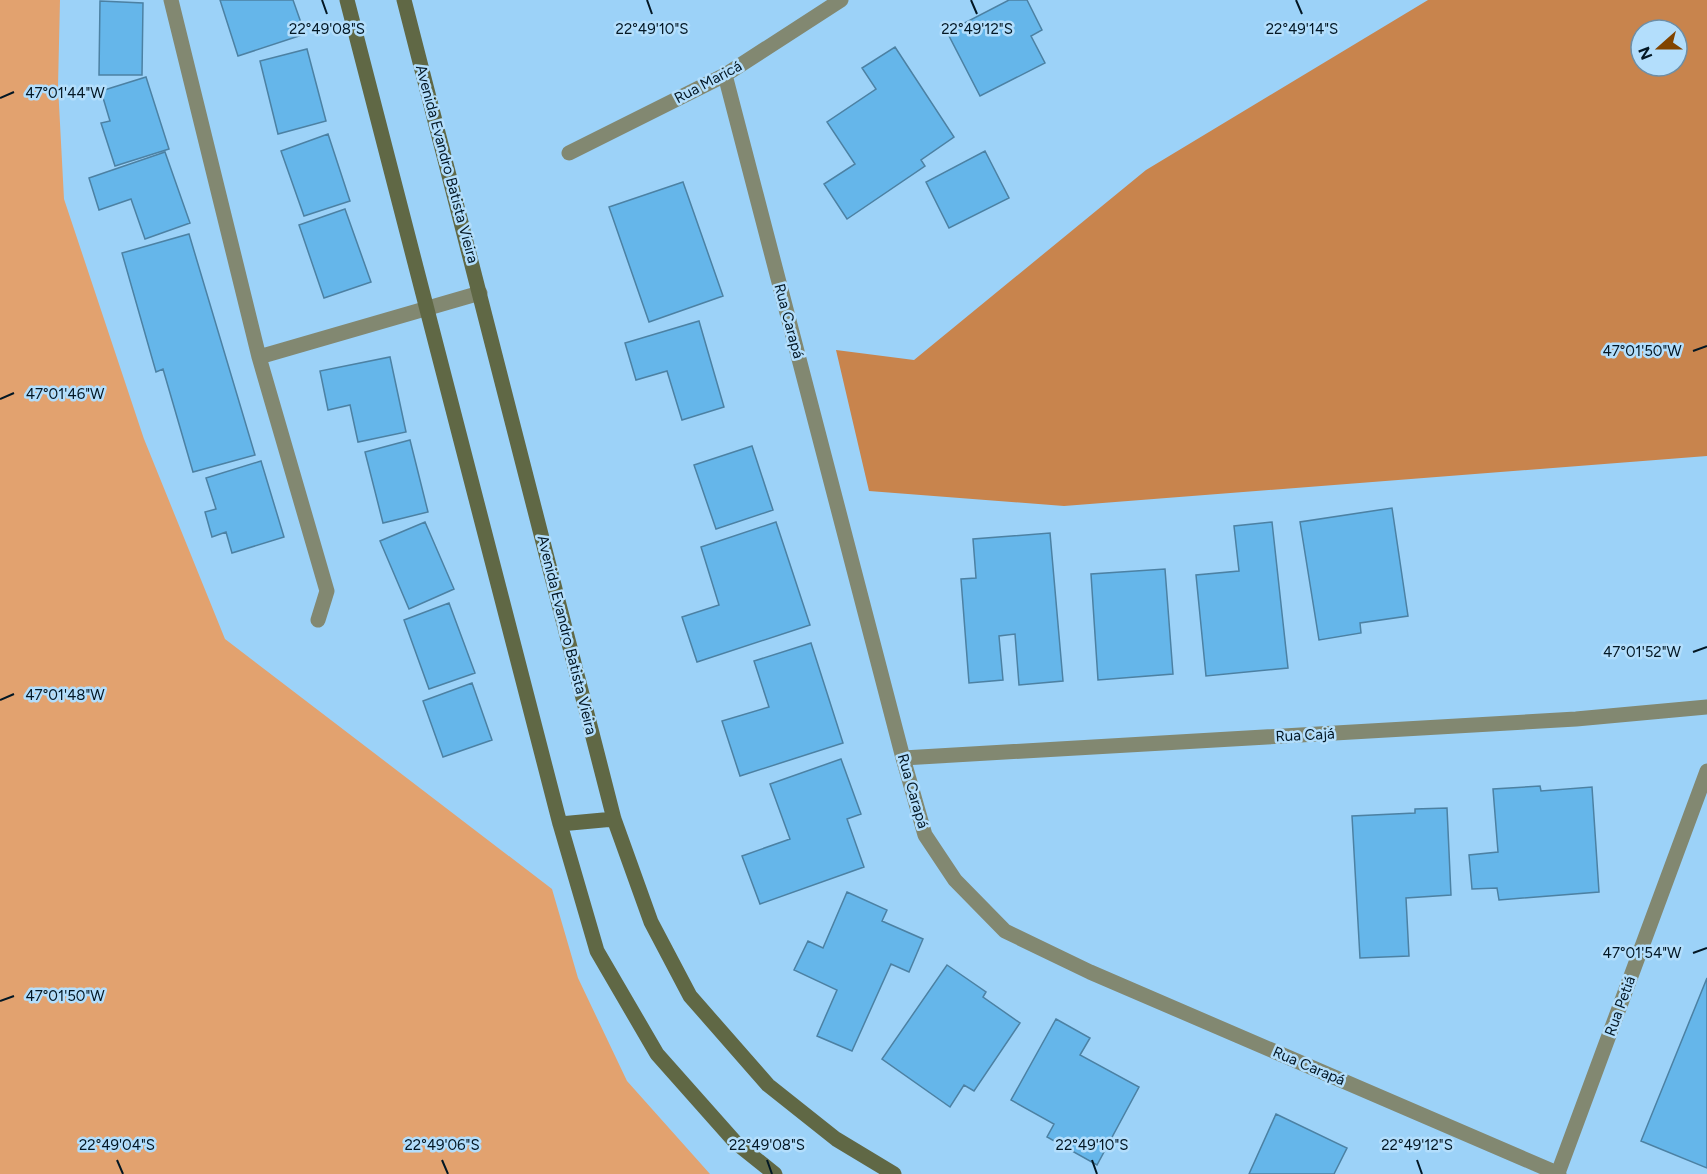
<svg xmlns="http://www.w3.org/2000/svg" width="1707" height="1174" viewBox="0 0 1707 1174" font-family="Figtree,sans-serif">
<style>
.green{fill:#e2a26f}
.forest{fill:#c8844d;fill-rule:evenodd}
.building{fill:#65b6ea;stroke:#4c81a3;stroke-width:1.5}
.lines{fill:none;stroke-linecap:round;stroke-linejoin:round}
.minor{stroke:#828871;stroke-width:15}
.secondary{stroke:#606845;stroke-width:15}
.ticks{fill:none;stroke:#031724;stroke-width:2}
.labels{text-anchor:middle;stroke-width:5;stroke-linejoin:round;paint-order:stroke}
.street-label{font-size:15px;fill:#031724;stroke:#b3defc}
.ticks-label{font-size:15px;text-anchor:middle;fill:#031724;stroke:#b3defc;stroke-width:5;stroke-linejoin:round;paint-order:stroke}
</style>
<rect width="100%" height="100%" fill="#9cd2f8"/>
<path class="green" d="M0,0H60L58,86L64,199L144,439L225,639L552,889L578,978L627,1081L710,1174H0Z"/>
<path class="forest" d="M1428,0H1707V456L1064,506L869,491L836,350L914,360L1146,170ZM1641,30H1677V66H1641Z"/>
<path class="building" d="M220,0H293L305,34L238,56Z
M1009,0H1027L1042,30L1031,36L1045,63L980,96L947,32Z
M100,1L143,3L142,75H99Z
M895,47L954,137L921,160L925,166L847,219L824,184L855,164L827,122L876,89L862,68Z
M307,49L326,121L278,134L260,61Z
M146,77L169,149L115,166L101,123L110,121L101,91Z
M328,134L350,201L304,216L281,151Z
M985,151L1009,198L949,228L926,182Z
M165,152L190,223L145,239L131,199L99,210L89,178Z
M683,182L723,296L649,322L609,207Z
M345,209L371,282L324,298L299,225Z
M189,234L255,455L193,472L163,369L156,372L122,253Z
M699,321L724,407L682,420L667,371L636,380L625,343Z
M390,357L406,432L358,442L350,405L328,410L320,371Z
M410,440L428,512L383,523L365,452Z
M752,446L773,510L716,529L694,465Z
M261,461L284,537L232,553L226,532L212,537L205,512L216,509L206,478Z
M1392,508L1408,616L1360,623L1361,633L1319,640L1300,522Z
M425,522L454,589L409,609L380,541Z
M776,522L810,625L697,662L682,617L719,605L701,547Z
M1272,522L1288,668L1206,676L1196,575L1239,571L1234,526Z
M1050,533L1063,681L1019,685L1015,634L999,636L1003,680L969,683L961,579L976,578L973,539Z
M1165,569L1173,674L1098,680L1091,574Z
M449,603L475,673L429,689L404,620Z
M811,643L843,743L740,776L722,721L769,707L754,661Z
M472,683L492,740L443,757L423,701Z
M841,759L861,814L847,819L864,867L760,904L742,856L790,839L770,784Z
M1540,786L1541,791L1592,787L1599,892L1499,900L1497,888L1472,889L1469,855L1498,852L1493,789Z
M1447,808L1451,895L1406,898L1409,956L1360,958L1352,816L1415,813V809Z
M847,892L887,910L882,921L923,939L909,972L891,964L852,1051L817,1036L837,990L794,970L808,941L823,948Z
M947,965L986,992L983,997L1020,1023L974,1091L964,1085L950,1107L882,1059Z
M1707,978V1168L1641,1141Z
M1056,1019L1090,1038L1080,1055L1139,1087L1097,1165L1047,1137L1054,1124L1011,1100Z
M1276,1114L1347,1148L1334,1174H1249Z"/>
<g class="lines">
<path class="minor" d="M171,0L259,357L327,591L318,620
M725,75L903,758L925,835L955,880L1005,931L1090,972L1559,1174
M569,153L725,75L841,0
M259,357L480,293
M903,758L1576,719L1707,707
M1558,1173L1707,771"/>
<path class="secondary" d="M347,0L560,824L597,951L657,1054L736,1143L775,1174
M404,0L614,819L651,922L690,996L768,1085L836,1139L894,1174
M560,824L614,819"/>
</g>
<path class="ticks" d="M322,0L327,14M647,0L652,14M971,0L977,14M1296,0L1302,14M0,98L14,92M1693,351L1707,346M0,399L14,393M1693,652L1707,647M0,700L14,694M1693,953L1707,948M0,1001L14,996M117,1160L123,1174M442,1160L448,1174M767,1160L772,1174M1092,1160L1097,1174M1417,1160L1422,1174"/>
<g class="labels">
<g class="street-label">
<text transform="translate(708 82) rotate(-28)" y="5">Rua Maricá</text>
<text transform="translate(447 164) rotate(75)" y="5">Avenida Evandro Batista Vieira</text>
<text transform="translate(789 321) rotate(75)" y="5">Rua Carapá</text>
<text transform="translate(567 635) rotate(76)" y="5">Avenida Evandro Batista Vieira</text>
<text transform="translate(1305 735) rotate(-3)" y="5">Rua Cajá</text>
<text transform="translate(913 791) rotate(74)" y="5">Rua Carapá</text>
<text transform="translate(1620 1006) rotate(-70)" y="5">Rua Petiá</text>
<text transform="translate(1309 1066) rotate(23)" y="5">Rua Carapá</text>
</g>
</g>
<g class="ticks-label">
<text x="327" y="34">22°49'08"S</text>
<text x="1302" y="34">22°49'14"S</text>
<text x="652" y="34">22°49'10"S</text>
<text x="977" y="34">22°49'12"S</text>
<text x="65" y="98">47°01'44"W</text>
<text x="1642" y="356">47°01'50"W</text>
<text x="65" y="399">47°01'46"W</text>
<text x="1642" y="657">47°01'52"W</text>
<text x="65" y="700">47°01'48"W</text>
<text x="1642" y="958">47°01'54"W</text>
<text x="65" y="1001">47°01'50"W</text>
<text x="117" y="1150">22°49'04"S</text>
<text x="442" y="1150">22°49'06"S</text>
<text x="767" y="1150">22°49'08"S</text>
<text x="1092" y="1150">22°49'10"S</text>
<text x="1417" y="1150">22°49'12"S</text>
</g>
<g transform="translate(1659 48) rotate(249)"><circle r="28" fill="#b3defc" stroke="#6d8ea6" stroke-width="1.5"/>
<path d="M0-4.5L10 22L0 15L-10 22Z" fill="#814400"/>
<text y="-9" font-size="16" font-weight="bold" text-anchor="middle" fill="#031724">N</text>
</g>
</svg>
